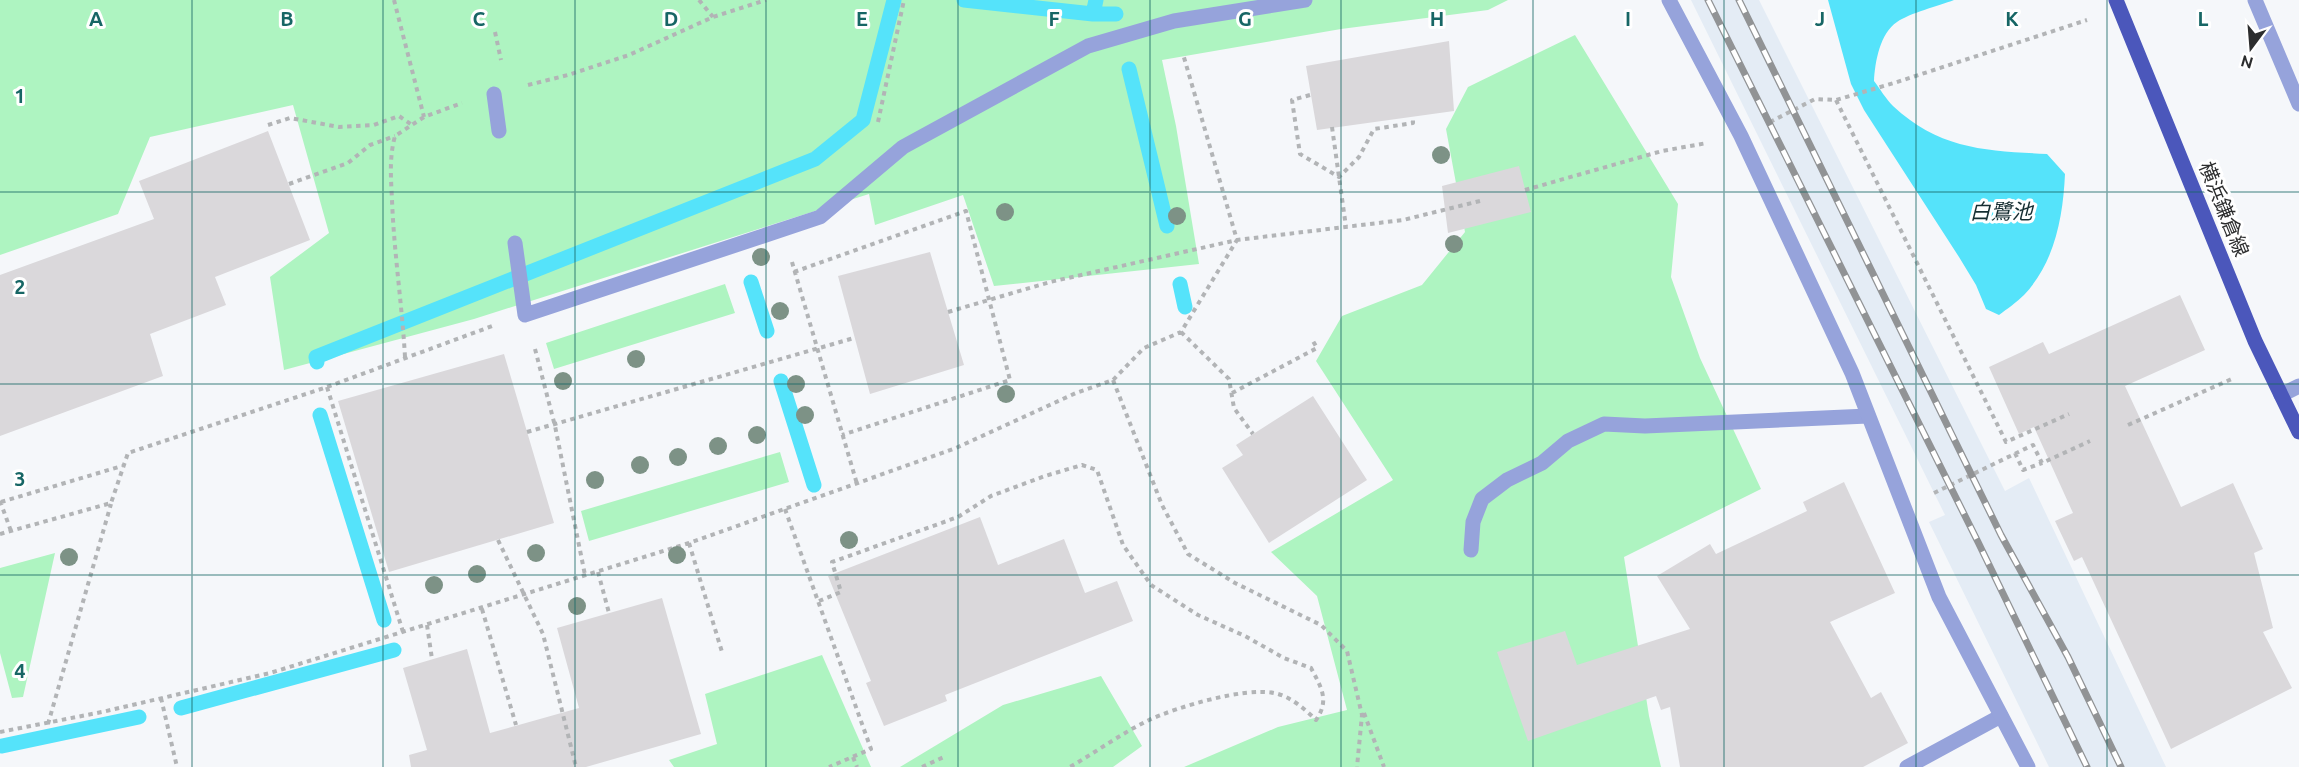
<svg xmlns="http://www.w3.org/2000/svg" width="2299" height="767" viewBox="0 0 2299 767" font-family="Ubuntu,'Noto Sans JP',sans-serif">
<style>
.built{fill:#e4ecf5}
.green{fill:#aef4c1}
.water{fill:#55e3fa}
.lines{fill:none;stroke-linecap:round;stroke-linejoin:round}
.stream{stroke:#55e3fa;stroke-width:15}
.building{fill:#dad8db}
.path{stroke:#b2b4b6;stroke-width:4;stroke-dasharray:4.5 4.5;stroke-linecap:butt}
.service{stroke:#96a3db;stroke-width:15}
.minor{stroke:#96a3db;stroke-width:15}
.primary{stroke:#4b57bb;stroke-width:15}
.rail-casing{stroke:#919395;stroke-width:7}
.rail{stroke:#fff;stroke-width:4.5;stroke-dasharray:14;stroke-linecap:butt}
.tree{fill:#7d9286}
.grid{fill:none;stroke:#176665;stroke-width:1.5;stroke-opacity:0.55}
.labels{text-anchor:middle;stroke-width:6;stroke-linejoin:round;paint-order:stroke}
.street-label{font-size:20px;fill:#2c2d2e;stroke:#fff}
.water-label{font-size:21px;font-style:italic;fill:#162e32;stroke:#fff}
.grid-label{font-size:20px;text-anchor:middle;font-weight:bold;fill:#176665;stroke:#fff;stroke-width:6;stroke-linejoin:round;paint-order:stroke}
</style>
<rect width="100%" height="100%" fill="#f5f7fa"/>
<path class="built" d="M1691,0H1759L2005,491L2029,478L2166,767H2049L1929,522L1945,515Z"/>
<path class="green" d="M0,0H1508L1488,10L1341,29L1162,60L1176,126L1199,264L994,286L963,195L875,225L869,194L474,319L284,370L270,277L329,233L293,105L150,137L118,214L0,255Z
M1575,35L1678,204L1671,277L1700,358L1761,489L1624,557L1649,716L1661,767H1184L1278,727L1347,710L1317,596L1271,552L1393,480L1316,361L1342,316L1422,285L1465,232L1446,129L1468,87Z
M725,284L735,313L554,369L546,343Z
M780,452L789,482L589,541L581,511Z
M55,553L23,697L12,698L0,653V568Z
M822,655L871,767H674L669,760L717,744L705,694Z
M1101,676L1142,746L1113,767H900L1003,705Z"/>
<path class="water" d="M1828,0H1954C1938,6 1910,13 1897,22C1880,33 1875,62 1874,81C1880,89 1886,99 1893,106C1940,150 1988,151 2047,154L2065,174C2063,217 2055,262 2024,295C2017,302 2007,309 1999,315L1986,309L1976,285L1959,257L1864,110L1851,84Z"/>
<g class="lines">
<path class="stream" d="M964,0L1093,14L1096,0
M1093,14H1116
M1129,69L1167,226
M751,282L767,331
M1180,284L1185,307
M317,362L316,357L815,159L863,120L894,0
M781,381L814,485
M320,415L384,620
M181,708L394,650
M2,746L139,717"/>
</g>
<path class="building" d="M1449,41L1454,111L1317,130L1306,66Z
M268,131L310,240L215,277L226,305L150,334L163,376L0,436V275L154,219L139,181Z
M1519,166L1531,212L1448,233L1442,186Z
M930,252L964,365L870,394L838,276Z
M2180,295L2205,350L2125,386L2181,507L2233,483L2263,549L2254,553L2273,628L2263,632L2292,688L2171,749L2082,557L2074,561L2055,521L2073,513L2034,427L2019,434L1989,367L2043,342L2049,354Z
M504,354L554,523L389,572L338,401Z
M1313,396L1367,480L1269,543L1222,468L1243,455L1236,445Z
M1844,482L1895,593L1830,622L1871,698L1881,692L1908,743L1863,767H1680L1670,707L1661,710L1656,696L1528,741L1497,652L1565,631L1577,665L1690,629L1657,576L1710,544L1716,554L1807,511L1803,502Z
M980,517L998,565L1064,539L1085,593L1117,581L1133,621L945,695L947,701L884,726L866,683L871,681L828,576Z
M662,598L701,734L586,767H411L409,755L427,750L403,668L467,649L490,733L579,708L557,628Z"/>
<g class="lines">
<path class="path" d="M394,0L424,117
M699,0L713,17
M495,32L501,60
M528,85L568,75L629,55L713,17L766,0
M1310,95L1292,100L1300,154L1339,177L1359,157L1374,129L1413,123V116
M1836,100L2006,442L2069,414
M878,122L904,0
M1770,122L1815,99L1836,100L1894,83L2087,20
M268,125L290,118L339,127L374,125L399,116L412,125
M1332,127L1346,227
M289,184L348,163L370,145L395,136
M1525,190L1662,151L1707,143
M792,262L857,484
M794,272L966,211L1010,380L842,435
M948,312L1050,282L1237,240L1403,220L1484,200
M1181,332L1229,379L1234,408L1253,434
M535,349L555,426L585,575
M405,357C402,304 394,253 392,200C391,178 389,158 395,136L424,117L462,103
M1113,380L1162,505L1188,554L1235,583L1321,625L1347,651L1362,715L1357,767
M327,387L403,632
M1232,393L1317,348L1313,341
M2128,425L2234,378
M527,432L854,338
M2015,453L2023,470L2042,463
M1934,493L2033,445L2042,463L2090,441
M0,501L11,531
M1,502L122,466
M785,509L871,749L829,767
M0,534L111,503L128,453L327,387L495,325
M498,540L543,634L576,767
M689,543L722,652
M598,572L609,613
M819,601L841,592L832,562L958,517L991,496L1045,476L1082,465L1097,470L1123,545L1151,585L1198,615L1245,636L1284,658L1311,668C1321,687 1330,700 1316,720C1305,709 1290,696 1274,693C1244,687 1177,707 1149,720C1122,733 1096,752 1070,767
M482,609L516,725
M427,625L432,659
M161,698L177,767
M1364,713L1384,767
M48,724L111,504
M0,732L102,712L270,673L689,543L956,448L1076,393L1113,380L1144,348L1181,332L1237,240L1183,54
M853,757L857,767
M922,767L944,757"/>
<path class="service" d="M494,94L499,131
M515,243L525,315L820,217L903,147L1088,46L1174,21L1305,0
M1471,550L1473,522L1482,499L1507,480L1542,463L1568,441L1604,424L1645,426L1868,416
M1907,767L2001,716"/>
<path class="minor" d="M1669,0L1741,136L1852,373L1939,597L2028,767
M2255,0L2299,104
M2281,395L2299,386"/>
<path class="primary" d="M2116,0L2255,341L2299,432"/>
<defs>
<path id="rail" d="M1708,0L1978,542L2087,767
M1739,0L2001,535L2068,657L2121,767"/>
</defs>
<use href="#rail" class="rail-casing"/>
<use href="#rail" class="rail"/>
</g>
<g class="tree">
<circle cx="1441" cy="155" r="9"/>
<circle cx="1005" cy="212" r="9"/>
<circle cx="1177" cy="216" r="9"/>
<circle cx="1454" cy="244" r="9"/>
<circle cx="761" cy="257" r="9"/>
<circle cx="780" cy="311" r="9"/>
<circle cx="636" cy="359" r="9"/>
<circle cx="563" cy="381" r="9"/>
<circle cx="796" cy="384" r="9"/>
<circle cx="1006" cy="394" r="9"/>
<circle cx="805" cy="415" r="9"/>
<circle cx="757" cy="435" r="9"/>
<circle cx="718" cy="446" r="9"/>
<circle cx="678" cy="457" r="9"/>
<circle cx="640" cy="465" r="9"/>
<circle cx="595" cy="480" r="9"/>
<circle cx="849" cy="540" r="9"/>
<circle cx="536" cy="553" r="9"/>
<circle cx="677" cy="555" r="9"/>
<circle cx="69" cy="557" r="9"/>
<circle cx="477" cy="574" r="9"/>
<circle cx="434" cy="585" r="9"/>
<circle cx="577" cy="606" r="9"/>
</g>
<path class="grid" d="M192,0V767M383,0V767M575,0V767M766,0V767M958,0V767M1150,0V767M1341,0V767M1533,0V767M1724,0V767M1916,0V767M2107,0V767M0,192H2299M0,384H2299M0,575H2299"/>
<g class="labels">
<g class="street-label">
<text transform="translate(2224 209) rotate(68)" y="7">横浜鎌倉線</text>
</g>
<g class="water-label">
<text x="2001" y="219">白鷺池</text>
</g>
</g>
<g class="grid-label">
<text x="96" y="26">A</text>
<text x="287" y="26">B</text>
<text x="479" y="26">C</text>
<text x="671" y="26">D</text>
<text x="862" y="26">E</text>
<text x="1054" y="26">F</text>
<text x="1245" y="26">G</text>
<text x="1437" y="26">H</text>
<text x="1628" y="26">I</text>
<text x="1820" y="26">J</text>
<text x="2012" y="26">K</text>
<text x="2203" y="26">L</text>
<text x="20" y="103">1</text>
<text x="20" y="294">2</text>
<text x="20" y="486">3</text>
<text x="20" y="678">4</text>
</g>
<g transform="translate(2251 48) rotate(196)" stroke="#ffffff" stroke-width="4.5" paint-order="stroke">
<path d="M0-4.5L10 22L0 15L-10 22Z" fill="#2c2d2e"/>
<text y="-9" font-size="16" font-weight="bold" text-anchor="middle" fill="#2c2d2e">N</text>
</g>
</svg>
